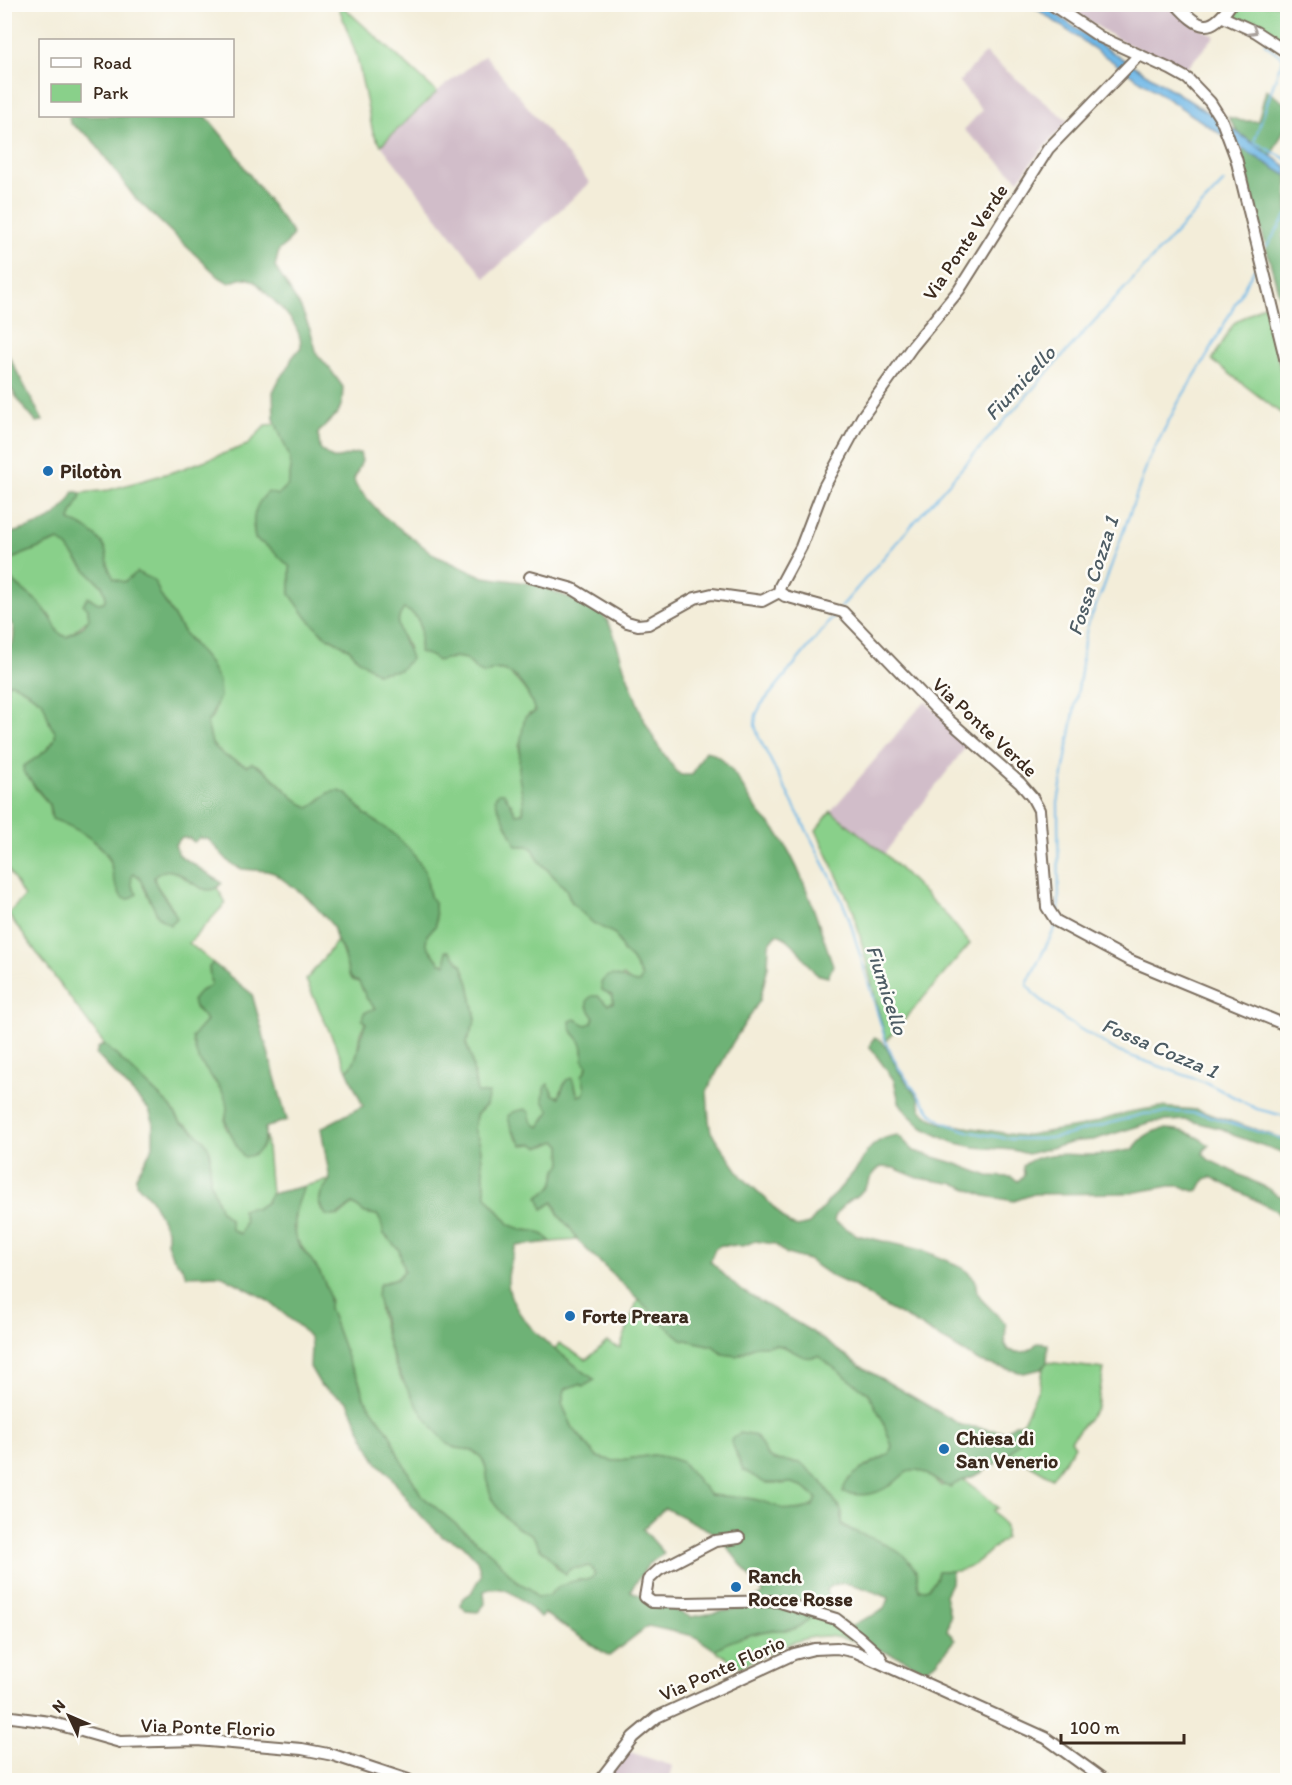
<svg xmlns="http://www.w3.org/2000/svg" width="1292" height="1785" viewBox="0 0 1292 1785" font-family="Itim,sans-serif">
<style>
.industrial{fill:#d1bdc9}
.green{fill:#89d08a;stroke:#627d54;stroke-width:1.5}
.forest{fill:#6eb276;stroke:#546e4a;stroke-width:1.5;fill-rule:evenodd}
.water{fill:#6fb8e7;stroke:#557182;stroke-width:1.5}
.lines{fill:none;stroke-linecap:round;stroke-linejoin:round}
.stream{stroke:#6fb8e7;stroke-width:2}
.minor-casing{stroke:#7b6e5f;stroke-width:14}
.minor{stroke:#fff;stroke-width:10}
.oneway{stroke:#a79f9a}
.poi-dot{fill:#1f6fb2;stroke:#fdfcf7;stroke-width:2}
.labels{text-anchor:middle;stroke-width:5;stroke-linejoin:round;paint-order:stroke}
.street-label{font-size:20px;fill:#3b2a1e;stroke:#fdfcf7}
.poi-label{font-size:20px;font-weight:bold;fill:#3b2a1e;stroke:#fdfcf7;text-anchor:start}
.water-label{font-size:21px;font-style:italic;fill:#4d5c64;stroke:#fdfcf7}
</style>
<rect width="100%" height="100%" fill="#fdfcf7"/>
<filter id="ink" filterUnits="userSpaceOnUse"><feTurbulence type="fractalNoise" baseFrequency=".0167" numOctaves="2"/><feDisplacementMap in="SourceGraphic" scale="12" xChannelSelector="R" yChannelSelector="G"/><feConvolveMatrix kernelMatrix="1 2 1 2 8 2 1 2 1" color-interpolation-filters="sRGB"/></filter>
<filter id="wash" filterUnits="userSpaceOnUse"><feTurbulence type="fractalNoise" baseFrequency=".008" numOctaves="4" result="noise"/><feDisplacementMap in="SourceGraphic" scale="24" xChannelSelector="R" yChannelSelector="G"/><feGaussianBlur stdDeviation="1.35" result="paint"/><feColorMatrix in="noise" values="0 0 0 0 0 0 0 0 0 0 0 0 0 0 0 0 0 1.4 0 .05"/><feComposite in="paint" operator="in"/></filter>
<g filter="url(#wash)">
<rect width="100%" height="100%" fill="#f3edd9"/>
<path class="industrial" d="M1063,5H1166L1191,23L1215,36L1185,70L1119,40Z
M985,53L1068,121L1034,159L1019,180L964,130L982,110L959,82Z
M485,55L590,183L485,278L381,145L440,89Z
M925,701L968,744L884,854L831,811Z
M627,1751L673,1766L669,1780H604Z"/>
<path class="green" d="M338,5H341L437,92L381,145L373,133L357,57Z
M1240,5H1287V51L1232,16Z
M1265,304L1287,398V418L1212,360L1234,323Z
M276,424L290,458L291,470L288,485L278,495L253,525L255,539L270,548L290,567V594L323,635L348,648L359,660L409,648C400,634 393,624 403,608C425,617 421,632 420,652L450,659L455,657L466,659L477,670H506C519,682 531,694 535,712L529,714L519,746L521,760L519,769L524,799L523,813L516,814L511,803L497,805L513,833L516,845L528,846L534,850L539,861L566,889L571,901L593,923L615,934L623,951L632,960L642,977L639,983H633L623,976L608,993L613,996V1003L607,1004L598,996L587,1006L594,1017L592,1023L573,1033C583,1043 584,1047 583,1060L587,1065L583,1081L585,1088L584,1094L578,1096L575,1084L563,1086L559,1097L553,1095L551,1089L550,1111L539,1127L534,1125L530,1120L511,1129L517,1139L528,1143L545,1146L556,1141L561,1145L562,1164L555,1175L556,1181L548,1191C550,1196 557,1213 560,1217C567,1225 573,1229 577,1240L551,1242L543,1235L535,1231L522,1230L510,1225L486,1196L480,1144L474,1129L476,1115L486,1105L481,1094H477L471,1057L466,1043L476,1020L469,984L462,965L440,963L426,944L427,935L436,925L435,905L430,896L425,871L412,852L393,834L365,814L347,794L323,797L310,808C287,798 274,772 252,763L247,766L225,756L212,744L207,723L213,716L217,701L192,641L184,633L161,596L154,580L120,582L114,579L106,565L70,521C71,510 80,504 81,493L109,490L176,471L247,445L266,425Z
M59,540L68,548L83,567L103,587L106,597L104,602L98,603L88,609L89,619L67,637C55,633 58,629 52,620C50,616 43,607 40,604C29,593 13,585 5,571L4,562Z
M10,682C21,684 31,696 42,701C46,708 47,716 50,724C51,727 54,729 55,732C59,745 33,760 24,766L35,788L49,804L50,815C56,821 63,821 71,825C88,836 111,850 112,871L132,887L130,880L132,872L139,877L157,914L161,919L166,922L174,910L154,882V877L165,869C185,872 196,894 217,888L226,903L189,943L213,963L209,968L211,985L199,992L195,1008L204,1016L206,1021L212,1078L224,1094L228,1108L225,1120L226,1128L235,1138L261,1149L266,1136L271,1194L266,1203L255,1209L245,1221L240,1235L230,1229V1220L221,1212L210,1181V1151L188,1126L181,1123L171,1107L104,1044L8,914L24,897L5,864L4,697H7V685Z
M831,811L886,855L949,918L970,944L886,1041L854,912L816,830Z
M337,941C345,953 345,967 353,980L359,982L367,999L376,1008C371,1016 362,1026 360,1034C357,1047 359,1062 347,1070L306,980Z
M330,1180C322,1191 316,1198 322,1211L339,1216L353,1204L365,1213L377,1215L382,1222L384,1234L399,1250L404,1271L397,1279L380,1284C372,1298 393,1365 402,1380C407,1388 414,1395 417,1405L449,1444L454,1448L469,1449L481,1457L487,1467L488,1486L517,1528L531,1534L540,1547L550,1557L556,1567L564,1573L570,1569L590,1566L595,1575C591,1581 587,1582 579,1580L548,1596L537,1597L529,1588L518,1583L495,1557L422,1496L399,1457L390,1434L364,1398L358,1378L350,1366L329,1308L330,1299L309,1257L295,1237V1213L298,1200L304,1186Z
M638,1299L682,1339L713,1346L723,1354H742L754,1346C763,1347 772,1344 780,1346C794,1349 802,1361 818,1356L868,1393L882,1419L892,1446L889,1454L868,1465L849,1479L890,1486C896,1481 904,1472 910,1470C920,1467 935,1479 941,1486L964,1480L983,1494L998,1508L993,1510L1005,1526V1538C992,1548 975,1569 957,1571C951,1571 944,1571 938,1571L936,1579L928,1589L919,1590L916,1571L842,1524V1512L822,1482L801,1463L774,1460L768,1457L756,1436L732,1443L736,1450L737,1458L780,1484L792,1483L802,1486L817,1499L813,1506L800,1511L779,1509L754,1499L710,1495L654,1455L614,1461L597,1457L573,1428L562,1404L565,1389L579,1384L584,1386L594,1380L555,1349L559,1343L586,1360L607,1342L620,1348Z
M1047,1362L1104,1369L1097,1408L1071,1440L1075,1446L1052,1478L1022,1460L1007,1454L1026,1428L1022,1424L1039,1387L1044,1366Z
M823,1608L851,1627L852,1640C844,1639 836,1637 828,1636C798,1635 766,1655 740,1667L715,1650C723,1642 760,1631 773,1630C779,1629 791,1631 796,1628C806,1623 814,1613 823,1608Z"/>
<path class="forest" d="M1266,90L1287,105V124L1271,156L1238,132L1228,117L1242,121H1258Z
M69,116H206L234,150L244,167L293,234L287,244L279,250L275,267L301,308L311,332L317,354L330,369L343,387L342,403L338,413L318,433L320,448C337,468 342,453 360,453L362,461L354,479L356,486L382,515L436,556L484,577L536,584L597,609L607,620L613,632L624,667L643,718L658,746L676,771L681,775H692L705,751C728,754 744,791 756,808C761,817 771,824 777,832C804,871 817,921 833,965L828,977L816,974C804,961 796,940 777,934L769,944L768,966L760,1000L733,1042L707,1091L709,1120L711,1132L742,1177L766,1199L789,1224L797,1227L809,1224L859,1166C867,1148 878,1137 898,1135L914,1151L954,1163L988,1176L1011,1177L1018,1181L1024,1175L1023,1166C1039,1150 1070,1155 1091,1155C1105,1155 1119,1151 1133,1150C1151,1120 1185,1126 1209,1145L1204,1150L1203,1154L1209,1160L1267,1188L1277,1195L1287,1198V1223L1275,1210L1211,1177L1205,1179L1199,1190L1194,1191L1180,1186H1170L1131,1193L1034,1194L1014,1201L985,1196L956,1184L918,1178L894,1168L881,1167C870,1174 871,1181 863,1190C853,1201 837,1205 834,1221L857,1235L925,1251L962,1267L975,1279L977,1292L983,1301L1006,1324L1005,1345L1008,1350C1020,1354 1028,1353 1037,1343L1048,1344L1047,1362L1042,1369L1023,1373L980,1362L914,1322L889,1309L854,1286L833,1277L808,1260L787,1254L774,1244L755,1241L743,1246L721,1245L715,1249L710,1261L739,1289L811,1331L860,1366L961,1425L1005,1432L1015,1424H1022L1026,1428C1022,1446 999,1462 984,1471C973,1478 960,1480 950,1487C937,1485 926,1468 912,1470C906,1471 901,1477 896,1481C878,1495 866,1497 843,1493C843,1475 874,1463 889,1454L892,1446L882,1419L868,1393L818,1356C799,1362 794,1347 777,1345C774,1345 756,1346 753,1347C747,1349 743,1354 736,1356L723,1354L713,1346L682,1339L667,1327L577,1240C572,1226 565,1225 559,1215C556,1210 557,1206 553,1202L543,1209L538,1197C555,1186 553,1187 557,1169L562,1164L561,1145L556,1141L539,1147L534,1144L522,1145L511,1129L508,1116L513,1112L525,1109L530,1113C530,1121 532,1124 540,1127L550,1111L543,1101L544,1088L548,1084L553,1095L559,1097L566,1080L572,1078L578,1096L584,1094L585,1088L582,1075L586,1071L587,1065L583,1060C586,1034 570,1040 570,1021L575,1019L586,1025L592,1023L594,1017L587,1006V1000L592,996H598L607,1004L613,1003V996L602,990L601,983C612,965 625,984 639,983L642,977L632,960L623,951L615,934L593,923L579,910L571,901L566,889L539,861L534,850L528,846H516C511,829 499,815 495,798L498,793H504L516,814L523,813C526,798 518,785 519,770C519,752 521,735 525,717L535,712C531,697 519,674 503,670C496,668 491,671 484,674L477,670L466,659L455,657L437,661L433,657L419,652C421,632 425,617 404,609C389,627 407,640 411,659L400,670L377,673L359,660L348,648L324,635L307,618L290,594V567L270,548L255,539C252,519 253,506 268,492L278,495L288,485L291,470L290,458L274,419L273,392L280,378L287,370L292,358L301,347C301,324 281,308 266,293C262,289 257,282 252,280C245,276 236,280 229,283L219,277L135,198L91,138L70,123Z
M1243,149L1287,176V229L1282,235L1287,254V324L1241,155Z
M4,347L43,421L36,422L21,404L5,379Z
M74,491L81,493C80,504 71,510 70,521C83,525 103,538 106,552C109,565 106,565 114,579L124,582L137,572L154,580L161,596L184,633L209,663L219,681L220,697C214,705 214,715 207,723L212,744L225,756L247,766L252,763C274,772 287,798 310,808L330,792L339,791L347,794L365,814L393,833L412,852L425,871L430,896L435,905L436,925L427,935L426,944L440,963L446,964V951H450L462,965L469,984L476,1020L466,1043L471,1057L477,1093H489L486,1105L476,1115L474,1129L480,1144L486,1196L510,1225L522,1230L535,1231L544,1235L551,1242L516,1246C513,1256 507,1271 508,1282C509,1321 566,1358 595,1380L584,1386L579,1384L565,1389L562,1404L573,1428L597,1457L614,1461L654,1455L670,1458L682,1462L710,1495C724,1497 739,1496 753,1499C779,1504 784,1516 813,1506L817,1499L802,1486L792,1483H765L743,1470L732,1443L733,1438L740,1433L756,1436L768,1457L774,1460L801,1463L822,1482L842,1512V1525L847,1528C868,1537 905,1548 916,1571C918,1576 918,1584 919,1590L928,1588L936,1579L938,1571H952L951,1583L945,1595L950,1616L947,1631L955,1639L937,1662L924,1670L902,1658L852,1640L851,1627C863,1615 884,1618 889,1598C874,1592 839,1574 827,1590L830,1601C823,1608 804,1624 796,1628C791,1631 779,1629 773,1630C760,1631 723,1642 715,1650L694,1636L648,1626L609,1656L544,1613L540,1617C526,1603 506,1581 484,1591L485,1604L478,1612L466,1611L461,1605L462,1599L471,1593L481,1575L477,1560L462,1544L443,1537L428,1523L412,1506L389,1474L377,1462L371,1452L348,1402L321,1386L310,1367L311,1347L310,1338L302,1329L266,1299L221,1275L187,1276L181,1266L172,1256L167,1243V1230L151,1199L136,1183V1176L153,1147V1121L149,1110L96,1054L98,1048L104,1044L171,1107L181,1123L188,1126L204,1140L210,1151V1181L221,1211L230,1220L231,1229L240,1234L245,1221L242,1210L250,1207L255,1209L266,1203L271,1194L304,1186C299,1202 290,1219 295,1237C297,1244 304,1251 308,1256C320,1270 331,1290 329,1308L350,1366L358,1378L364,1398L390,1434L399,1457L422,1496L495,1557L518,1583L529,1588L537,1597L548,1596C554,1589 565,1583 574,1581C583,1578 588,1584 595,1574L590,1566L570,1569L565,1574C558,1568 555,1563 549,1557C547,1553 542,1551 539,1547C537,1543 536,1539 532,1535C528,1531 521,1531 516,1527C506,1520 495,1507 491,1495C485,1482 490,1468 480,1456C471,1445 458,1453 447,1443C416,1413 389,1361 383,1319C381,1307 373,1296 380,1284L397,1279L404,1271L399,1250L384,1234L380,1219L377,1215L365,1213L353,1204C342,1210 340,1219 326,1215L319,1203L321,1193L330,1180L321,1128L363,1106L347,1070C360,1061 358,1037 366,1023L362,1019L364,1013L375,1008L367,999L359,982L353,980L349,975L343,951L337,941L333,926L308,898L274,873L267,871L242,869L231,864L208,839L200,838L194,842L189,838H181L175,845L179,855L222,883C199,909 179,852 154,877C155,890 172,904 177,918L170,925L161,919L157,914L139,877L133,873C130,882 131,886 137,894L130,899L122,898C117,889 113,881 112,871C112,871 111,862 111,862C104,842 70,825 52,819L49,804L23,771L24,766C33,760 59,745 55,732C54,729 51,727 50,724C47,716 46,708 42,701C31,696 21,684 10,683L7,685V697H5V654L13,642L14,634L13,626L5,615L4,571C13,585 29,593 40,604C43,607 50,617 52,620C58,629 55,633 67,637L84,626L89,619L88,609L83,604L88,597L98,603L104,602L106,597L103,587L83,567L68,548L58,540L4,562L5,535C34,526 60,523 74,491ZM665,1508L718,1535L763,1593L742,1608L691,1617L630,1591L648,1565L664,1553L643,1529Z
M213,963L252,994L287,1120L265,1128C266,1144 260,1155 244,1157C240,1153 225,1125 226,1120C226,1111 229,1107 225,1098C221,1085 208,1074 201,1063C195,1056 194,1045 192,1037L206,1021C203,1013 195,1009 192,1001L199,992L211,985L209,967Z
M874,1038L882,1041L886,1047L900,1073L919,1099L921,1110L931,1118L941,1123L1022,1136L1083,1126L1128,1112L1160,1107L1197,1110L1287,1140V1154L1233,1135L1223,1129L1187,1120L1152,1122L1093,1140L1078,1141L1028,1154L1013,1150L974,1147L952,1142L923,1128L907,1113L899,1102L894,1080L870,1047L871,1042Z"/>
<path class="water" d="M1031,5H1043L1091,39L1209,113L1287,167V176L1243,149L1129,73Z"/>
<g class="lines">
<path class="stream" d="M1264,43L1283,58
M1285,57L1279,68L1254,142L1288,160
M1267,246L1288,213
M841,607C965,462 1093,320 1224,182
M834,616L761,705L756,715L755,725L759,738L836,887L849,918L887,1045L900,1070L932,1114L943,1122L970,1132L1011,1139H1042L1063,1136L1144,1114L1180,1112L1202,1114L1288,1141
M1059,918L1058,803L1081,672L1084,641L1088,624L1103,589L1149,459L1178,403L1207,356L1254,269
M1056,926L1027,984L1033,993L1065,1020L1119,1052L1207,1083L1257,1109L1288,1117"/>
</g>
</g>
<g filter="url(#ink)">
<g class="lines">
<defs>
<path id="minor" d="M1051,4L1100,37L1170,69L1188,79L1210,102L1222,121L1236,158L1288,370
M1176,4C1199,29 1210,35 1231,4
M1223,17L1256,32L1288,53
M530,577L573,589L627,622L638,625L648,624L695,598L712,594L762,601L779,592
M779,592L785,596L843,612L935,708L1020,783L1032,797L1039,810L1047,907L1056,921L1129,960L1288,1026
M779,592L780,586L801,547L824,487L862,417L912,347L959,290L1048,149L1138,56
M739,1538L715,1541L659,1570L648,1580L645,1597L652,1602L686,1603L777,1601L836,1619L858,1636L879,1655L884,1664
M4,1716L50,1722L120,1742L197,1740L302,1749L333,1755L408,1780
M600,1780L633,1737L657,1717L794,1654L814,1649L837,1648L856,1652L1046,1738L1104,1780"/>
</defs>
<use href="#minor" class="minor-casing"/>
<use href="#minor" class="minor"/>
</g>
<defs><path id="oneway-chevron" d="M-2-3.5L2.5 0L-2 3.5" fill="none" stroke-width="1.6" stroke-linecap="round" stroke-linejoin="round" transform="scale(1.5)"/></defs>
<use class="oneway" href="#oneway-chevron" transform="translate(1253 31) rotate(31)"/>
</g>
<g class="poi-dot">
<circle cx="48" cy="471" r="6"/>
<circle cx="570" cy="1316" r="6"/>
<circle cx="944" cy="1449" r="6"/>
<circle cx="736" cy="1587" r="6"/>
</g>
<g class="labels">
<g class="street-label">
<text transform="translate(965 242) rotate(-56)" y="7">Via Ponte Verde</text>
<text transform="translate(985 727) rotate(43)" y="7">Via Ponte Verde</text>
<text transform="translate(722 1668) rotate(-24)" y="7">Via Ponte Florio</text>
<text transform="translate(208 1727) rotate(2)" y="7">Via Ponte Florio</text>
</g>
<g class="poi-label">
<text x="60" y="478">Pilotòn</text>
<text x="582" y="1323">Forte Preara</text>
<text x="956" y="1445">Chiesa di<tspan x="956" dy="23">San Venerio</tspan></text>
<text x="748" y="1583">Ranch<tspan x="748" dy="23">Rocce Rosse</tspan></text>
</g>
<g class="water-label">
<text transform="translate(1020 383) rotate(-47)" y="7">Fiumicello</text>
<text transform="translate(1093 576) rotate(-72)" y="7">Fossa Cozza 1</text>
<text transform="translate(887 990) rotate(72)" y="7">Fiumicello</text>
<text transform="translate(1160 1048) rotate(23)" y="7">Fossa Cozza 1</text>
</g>
</g>
<rect width="1292" height="1785" fill="none" stroke="#fdfcf7" stroke-width="24"/>
<rect x="39" y="39" width="195" height="78" fill="#fdfcf7" stroke="#afa8a0" stroke-width="1.5"/>
<rect x="51" y="58" width="30" height="9" fill="#ffffff" stroke="#afa8a0" stroke-width="1.5"/>
<text x="93" y="69" font-size="18" fill="#3b2a1e">Road</text>
<rect x="51" y="84" width="30" height="18" fill="#89d08a" stroke="#afa8a0" stroke-width="1.5"/>
<text x="93" y="99" font-size="18" fill="#3b2a1e">Park</text>
<g transform="translate(69 1716) rotate(314)" stroke="#fdfcf7" stroke-width="4.5" paint-order="stroke">
<path d="M0-4.5L10 22L0 15L-10 22Z" fill="#3b2a1e"/>
<text y="-9" font-size="16" font-weight="bold" text-anchor="middle" fill="#3b2a1e">N</text>
</g>
<path d="M1061 1734v9h123v-9" fill="none" stroke="#3b2a1e" stroke-width="3"/>
<text x="1070" y="1734" font-size="18" fill="#3b2a1e" stroke="#fdfcf7" stroke-width="4.5" paint-order="stroke">100 m</text>
</svg>
